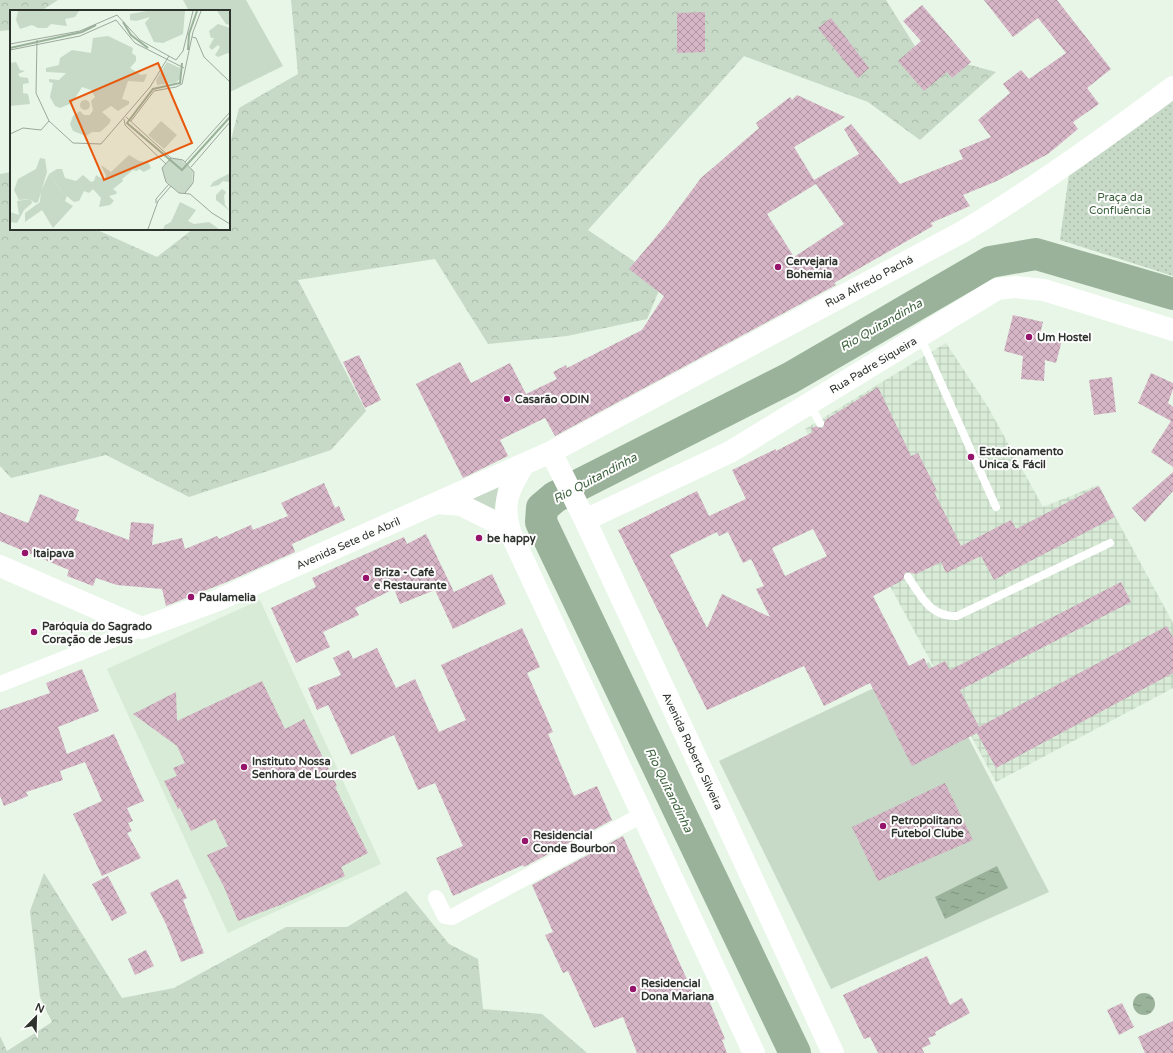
<svg xmlns="http://www.w3.org/2000/svg" width="1173" height="1053" viewBox="0 0 1173 1053" font-family="'Varela Round',sans-serif">
<style>
.built{fill:#d7ebd6}
.industrial{fill:url(#industrial-grid)}
.grass{fill:#c7d9c7}
.forest{fill:url(#forest-crowns)}
.park{fill:url(#park-dots)}
.water{fill:url(#water-ripples)}
.lines{fill:none;stroke-linecap:round;stroke-linejoin:round}
.river{stroke:#9bb29a;stroke-width:32}
.building{fill:url(#building-cross-hatch);fill-rule:evenodd}
.lane{stroke:#fff;stroke-width:8}
.street{stroke:#fff;stroke-width:16}
.secondary{stroke:#fff;stroke-width:22}
.poi-dot{fill:#96136b;stroke:#fefefe;stroke-width:1.5}
.labels{text-anchor:middle;stroke-width:4;stroke-linejoin:round;paint-order:stroke}
.park-label{font-size:11px;fill:#3a5f3a;stroke:#fefefe}
.poi-label{font-size:11px;font-weight:bold;fill:#2d322c;stroke:#fefefe;text-anchor:start}
.street-label{font-size:11px;fill:#2d322c;stroke:#fefefe}
.water-label{font-size:12px;font-style:italic;fill:#3d623d;stroke:#fefefe}
.inset-river{fill:none;stroke:#9bb29a;stroke-width:2}
.inset-road{fill:none;stroke:#9da89c;stroke-width:1}
.view{fill:#e8590c;fill-opacity:0.15;stroke:#e8590c;stroke-width:2}
.inset-edge{fill:none;stroke:#2d322c;stroke-width:2}
</style>
<defs>
<pattern id="industrial-grid" width="8" height="8" patternUnits="userSpaceOnUse"><rect width="8" height="8" fill="#d7ebd6"/><path d="M0 4h8M4 0v8" fill="none" stroke="#b9cab8"/></pattern>
<pattern id="forest-crowns" width="20" height="18" patternUnits="userSpaceOnUse"><rect width="20" height="18" fill="#c7d9c7"/><path d="M2 6a3 3 0 1 1 6 0M12 15a3 3 0 1 1 6 0" fill="none" stroke="#abbbab"/></pattern>
<pattern id="park-dots" width="8" height="8" patternUnits="userSpaceOnUse"><rect width="8" height="8" fill="#c7d9c7"/><path d="M2 2h.1M6 6h.1" fill="none" stroke="#abbbab" stroke-width="1.8" stroke-linecap="round"/></pattern>
<pattern id="water-ripples" width="26" height="14" patternUnits="userSpaceOnUse"><rect width="26" height="14" fill="#9bb29a"/><path d="M2 4q2-2 4 0t4 0M15 11q2-2 4 0t4 0" fill="none" stroke="#7f917e"/></pattern>
<pattern id="building-cross-hatch" width="8" height="8" patternUnits="userSpaceOnUse"><rect width="8" height="8" fill="#d6b6c6"/><path d="M0 0l8 8M0 8l8-8" fill="none" stroke="#ae95a1"/></pattern>
</defs>
<rect width="100%" height="100%" fill="#e7f6e7"/>
<path class="built" d="M260,600L381,864L228,933L107,669Z"/>
<path class="industrial" d="M946,343L988,407L1043,507L1098,485L1173,623V688L996,782L805,429Z"/>
<path class="grass" d="M183,0H246L283,66L230,92L229,11H189Z
M499,483L494,512L464,498Z
M929,662L1049,892L831,989L719,761Z"/>
<path class="forest" d="M0,0H58L41,11H11V30L0,31Z
M291,0H886L918,51L996,72L920,140L868,102L744,56L588,230L663,281L647,319L567,336L488,344L435,259L298,280L366,411L331,450L189,497L106,455L11,478L0,466V174L11,172V229H95L157,257L193,229H229V148L239,108L298,74Z
M44,873L122,998L174,988L286,927H347L406,891L449,944L478,959L483,1009L542,1014L587,1053H0V1036L7,1051L52,1022L40,997L30,911Z"/>
<path class="park" d="M1173,99V276L1060,240L1069,174Z"/>
<path class="water" d="M997,866L1008,888L945,919L935,897Z
M1133 1004a11 11 0 1 1 22 0a11 11 0 1 1-22 0Z"/>
<g class="lines">
<path class="river" d="M795,1053L541,522L542,508L555,497L790,378L990,262L1036,254L1173,294"/>
</g>
<path class="building" d="M984,0H1057L1111,69L1087,88L1099,104L1073,122L1078,129L1048,154L997,181L963,195L970,206L931,223L933,226L834,283L836,285L555,436L545,418L500,440L508,456L463,478L416,384L460,362L471,383L510,363L526,394L557,379L553,372L566,365L567,368L642,330L664,296L629,269L666,225L701,178L759,128L756,123L790,97L792,100L797,95L845,117L794,147L814,180L859,154L844,129L851,124L900,184L963,159L959,150L991,137L978,120L1010,93L1003,84L1021,70L1029,79L1066,53L1038,18L1013,37ZM816,184L844,224L794,257L767,214Z
M922,5L971,62L952,78L947,72L924,91L898,61L921,41L903,21Z
M705,12V52L677,53V13Z
M831,18L869,68L858,78L818,28Z
M1013,315L1043,322L1040,334L1062,340L1056,363L1045,360L1044,381L1021,379L1023,356L1004,351Z
M359,355L381,400L365,408L343,362Z
M1151,373L1173,383V389L1168,403L1173,407V467L1151,452L1171,421L1138,403Z
M1112,377L1116,412L1094,415L1089,380Z
M878,387L911,456L918,453L937,491L934,492L961,546L1011,520L1016,529L1099,486L1115,517L994,580L981,556L946,573L941,562L916,574L908,572L905,573L903,580L873,596L909,666L924,658L929,669L945,661L950,670L1121,582L1131,602L960,690L979,727L1167,626L1173,638V673L996,768L977,733L912,766L870,683L824,706L804,666L707,710L618,530L697,491L709,516L746,499L732,470L776,449V451L813,432L811,429L816,426L820,428H823L825,420ZM813,529L827,556L785,576L772,548ZM717,532L719,536L728,532L743,563L751,559L764,586L756,589L770,617L722,594L707,628L670,555Z
M1173,472V491L1145,522L1132,508Z
M324,483L335,508L339,506L345,520L292,544L295,552L227,582L166,606L162,589L117,585L96,578L93,586L67,576L69,570L0,541V512L28,523L40,494L79,510L75,520L129,540L131,522L154,524L152,545L182,538L185,549L217,536L219,539L251,525L253,530L288,516L281,503Z
M426,534L454,592L492,574L506,604L453,629L435,590L400,604L394,589L355,608L359,615L323,632L330,647L296,663L271,608L316,587L312,578L404,537L407,544Z
M522,628L540,667L527,673L553,732L548,734L574,796L597,786L612,820L524,867L523,865L453,896L436,858L463,846L435,783L418,790L394,735L351,755L328,705L317,710L308,688L341,675L333,658L349,650L353,659L377,648L396,688L415,679L439,732L466,720L441,665Z
M82,669L99,711L58,727L67,754L114,734L144,801L127,808L133,821L128,823L132,831L127,833L141,858L102,876L73,814L102,801L85,762L60,771L63,780L26,792L28,796L4,806L0,796V710L50,693L46,683Z
M262,681L285,729L304,719L337,786L335,787L368,853L341,867L345,876L283,904L238,921L224,887L207,855L228,846L215,819L191,831L180,808L178,809L164,781L177,776L173,768L185,763L177,746L133,714L176,692L177,721Z
M945,783L973,840L878,881L852,827Z
M623,836L697,1002L708,998L725,1039L722,1040L727,1053H637L623,1017L594,1028L568,971L563,973L545,935L553,932L532,885Z
M108,876L127,913L112,921L92,884Z
M178,879L187,898L183,900L204,953L181,962L166,924L150,893Z
M146,950L154,966L135,975L128,959Z
M927,956L950,1005L962,998L970,1013L935,1032L936,1035L928,1038L931,1044L922,1048L924,1053H878L870,1037L864,1039L843,995Z
M1122,1003L1134,1027L1119,1035L1107,1010Z
M1173,1021V1053H1145L1138,1037Z"/>
<g class="lines">
<path class="lane" d="M920,336L996,507
M810,405L820,423
M908,577C922,597 930,617 957,616L1110,543"/>
<path class="street" d="M0,684L142,628
M436,898L445,916L452,917L642,815"/>
<path class="secondary" d="M551,452L585,520L706,779L833,1053
M524,464C508,490 501,504 511,534L754,1053
M437,503L461,505L493,521L511,534
M585,520L730,452L997,289L1015,287L1044,290L1173,330
M0,566L142,628L216,601L551,452L964,231C1037,187 1105,138 1173,87"/>
</g>
<g class="poi-dot">
<circle cx="778" cy="267" r="4"/>
<circle cx="1029" cy="337" r="4"/>
<circle cx="507" cy="399" r="4"/>
<circle cx="971" cy="457" r="4"/>
<circle cx="479" cy="538" r="4"/>
<circle cx="25" cy="553" r="4"/>
<circle cx="366" cy="578" r="4"/>
<circle cx="191" cy="597" r="4"/>
<circle cx="34" cy="632" r="4"/>
<circle cx="244" cy="767" r="4"/>
<circle cx="883" cy="826" r="4"/>
<circle cx="525" cy="841" r="4"/>
<circle cx="633" cy="989" r="4"/>
</g>
<g class="labels">
<g class="park-label">
<text x="1120" y="201">Praça da<tspan x="1120" dy="13">Confluência</tspan></text>
</g>
<g class="poi-label">
<text x="786" y="265">Cervejaria<tspan x="786" dy="13">Bohemia</tspan></text>
<text x="1037" y="341">Um Hostel</text>
<text x="515" y="403">Casarão ODIN</text>
<text x="979" y="455">Estacionamento<tspan x="979" dy="13">Unica &amp; Fácil</tspan></text>
<text x="487" y="542">be happy</text>
<text x="33" y="557">Itaipava</text>
<text x="374" y="576">Briza - Café<tspan x="374" dy="13">e Restaurante</tspan></text>
<text x="199" y="601">Paulamelia</text>
<text x="42" y="630">Paróquia do Sagrado<tspan x="42" dy="13">Coração de Jesus</tspan></text>
<text x="252" y="765">Instituto Nossa<tspan x="252" dy="13">Senhora de Lourdes</tspan></text>
<text x="891" y="824">Petropolitano<tspan x="891" dy="13">Futebol Clube</tspan></text>
<text x="533" y="839">Residencial<tspan x="533" dy="13">Conde Bourbon</tspan></text>
<text x="641" y="987">Residencial<tspan x="641" dy="13">Dona Mariana</tspan></text>
</g>
<g class="street-label">
<text transform="translate(869 281) rotate(-28)" y="4">Rua Alfredo Pachá</text>
<text transform="translate(873 365) rotate(-31)" y="4">Rua Padre Siqueira</text>
<text transform="translate(348 543) rotate(-24)" y="4">Avenida Sete de Abril</text>
<text transform="translate(693 751) rotate(65)" y="4">Avenida Roberto Silveira</text>
</g>
<g class="water-label">
<text transform="translate(881 325) rotate(-30)" y="4">Rio Quitandinha</text>
<text transform="translate(595 478) rotate(-28)" y="4">Rio Quitandinha</text>
<text transform="translate(669 790) rotate(64)" y="4">Rio Quitandinha</text>
</g>
</g>
<g transform="translate(10 10)">
<rect width="220" height="220" fill="#e7f6e7"/>
<path d="M70 95a5 5 0 1 1 10 0a5 5 0 1 1-10 0ZM151,111L167,125L154,139L138,125Z" fill="#c7d9c7"/>
<path d="M8,1H69L65,7L55,9L57,16L41,14L37,18H28L22,15L10,19L6,10ZM137,1H175L173,24L153,33L144,32L135,13L140,7L126,11L120,10V4ZM203,1H220V15L216,14L207,1ZM208,14L220,18V45L218,43L208,47L205,45L210,37L208,35L202,40L199,37L204,28H201L199,21ZM98,26L123,38L122,43L126,46V51L120,58L131,65L137,64L134,72L118,71L112,89L119,91V94L108,101L101,96L92,102L101,110L99,114L90,122H82L76,126L63,121L60,114L63,106L70,101L74,105H80L83,100L81,91L85,87L81,80L72,77L62,93L50,98L45,96L40,87L43,73L39,72V69L49,70L56,63L36,62V58L49,55L50,48L62,40L81,43L83,28ZM6,52L10,60L15,61L8,64L10,67L18,68L19,73L13,74V83L18,84L20,94L0,96V53ZM119,145L129,151L138,152L141,158L134,162L129,159L127,161L123,160L112,169L113,171L103,179L107,182L106,184L99,186L104,191L100,195L89,197L91,188L83,179L79,183L74,181L69,191L64,192L53,183L39,164L47,159H52L55,168L66,171L73,165L81,172L84,171L86,165L94,170L96,166L91,155L101,162ZM220,163L219,172L213,171L209,175L200,177L203,172ZM212,179L216,182L214,186L215,195L220,201L206,190V185ZM21,189L22,193L14,200L7,213L0,212V202L9,205L7,191ZM170,192L186,200L178,211L184,214L199,212L209,219H153L155,215L161,212Z" fill="#c7d9c7"/>
<path d="M30,148L35,149L37,162L28,192L25,193L20,189L9,190L4,180L8,169L26,159ZM39,164L53,183L57,185L55,191L63,196L43,218L32,200L15,212V203L30,192L31,181Z" fill="#c7d9c7"/>
<path d="M157,52L170,58V69L165,73L147,75L146,70ZM161,148L170,149L183,160L182,175L175,183H169L156,171L152,158Z" fill="#c7d9c7"/>
<path class="inset-river" d="M113,12L121,25L138,38M0,38L72,22L86,15M178,40L179,24L187,1M172,53L170,73L143,79L117,113L172,160L220,107"/>
<path class="inset-road" d="M182,27L186,28L194,47L220,72M27,30L26,83L39,111L63,133L91,134L140,77L159,46M0,34L70,21L107,5L130,30L166,50L173,41L183,1M0,40L70,26L106,10L125,33L174,58M116,107L161,148M114,109L115,115L156,154M121,111L144,81L166,77L172,74L183,22L191,1M0,124L13,118L31,120L39,111M161,148L152,158L156,172L169,183L180,184L202,203L220,214M161,148L173,150L184,162L183,173L175,183M175,152L220,102M181,157L220,112M146,193V189L159,174M138,219L148,191L161,176"/>
<path class="view" d="M148,53L182,133L94,170L60,91Z"/>
<rect width="220" height="220" class="inset-edge"/>
</g>
<g transform="translate(36 1017) rotate(23)" stroke="#fefefe" stroke-width="3" paint-order="stroke">
<path d="M0-3L7 15L0 10L-7 15Z" fill="#2d322c"/>
<text y="-6" font-size="11" font-weight="bold" text-anchor="middle" fill="#2d322c">N</text>
</g>
</svg>
